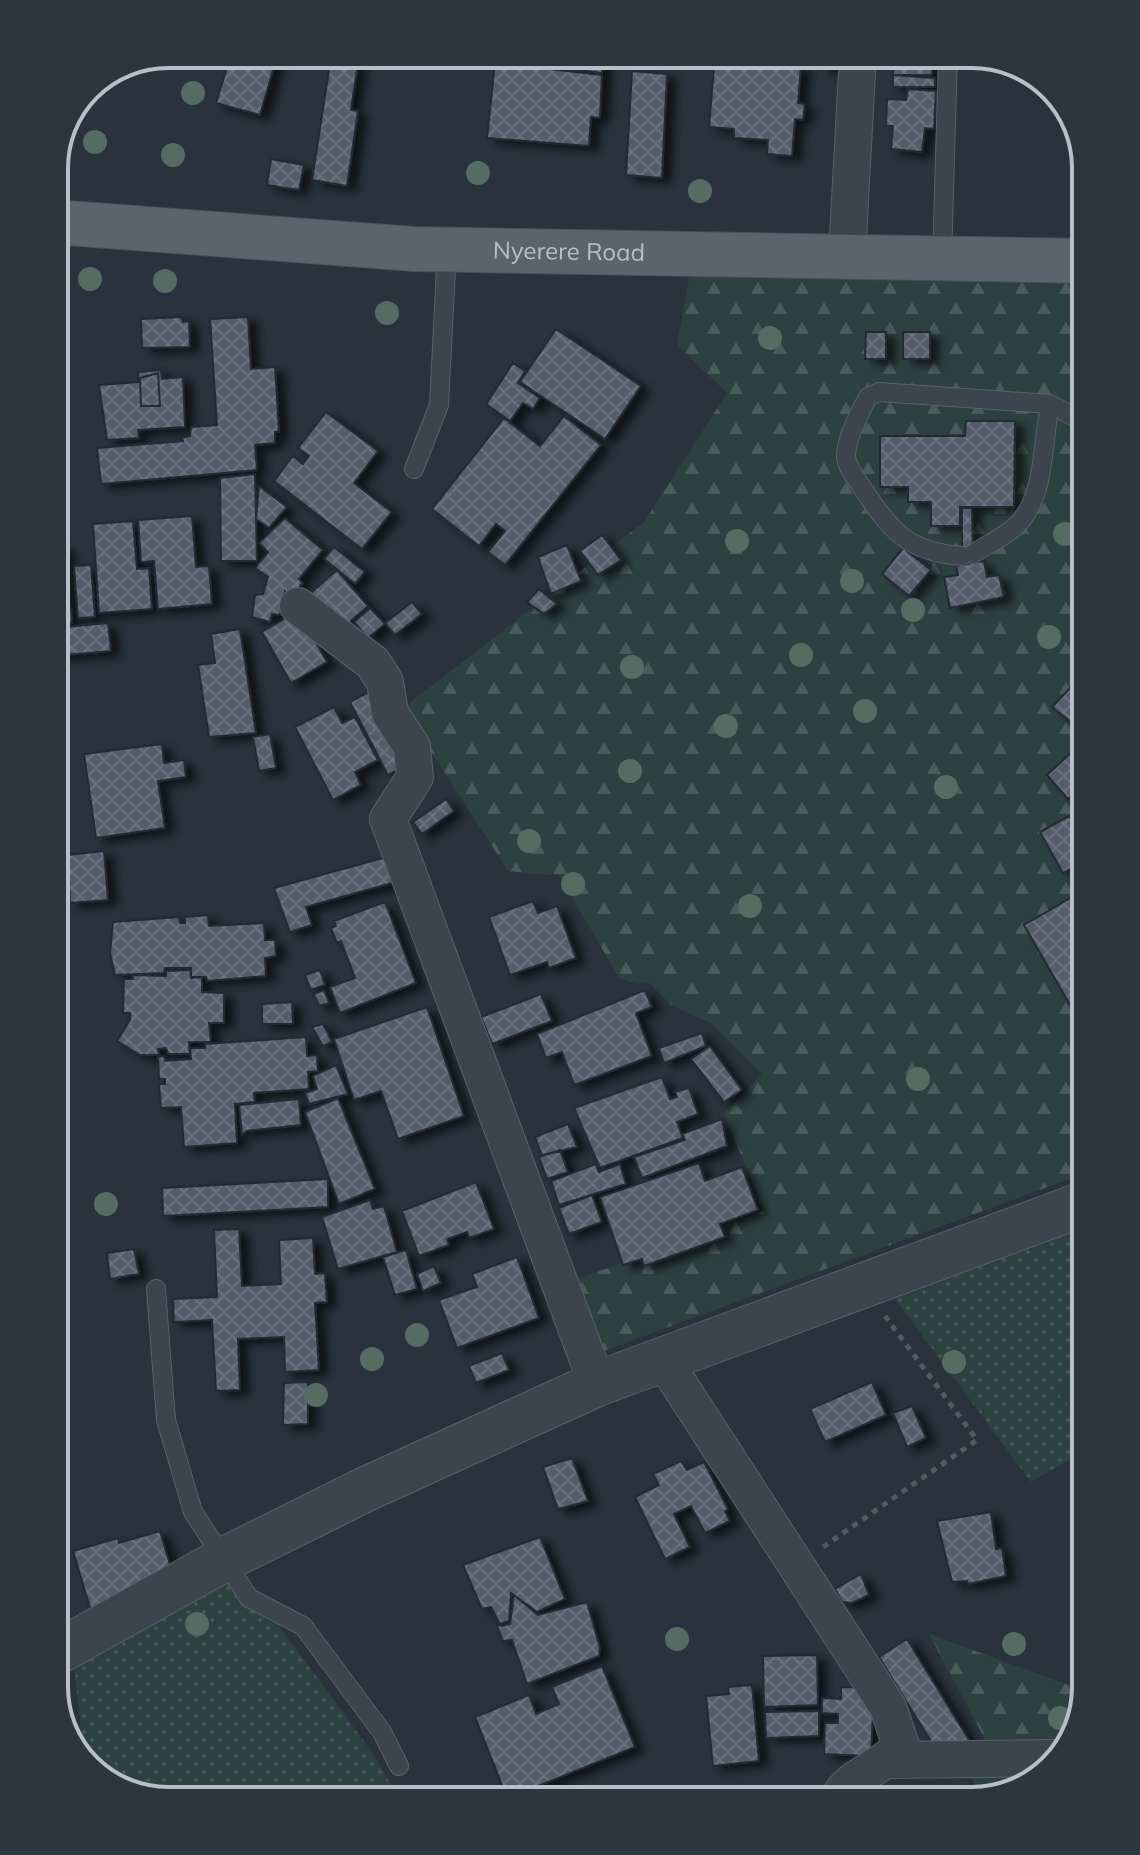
<svg xmlns="http://www.w3.org/2000/svg" width="1140" height="1855" viewBox="0 0 1140 1855" font-family="Mulish,sans-serif">
<style>
.forest{fill:url(#forest-firs)}
.park{fill:url(#park-dots)}
.building{fill:url(#building-cross-hatch);stroke:#232b35;stroke-width:2;fill-rule:evenodd;filter:url(#shadow)}
.lines{fill:none;stroke-linecap:round;stroke-linejoin:round}
.service-casing{stroke:#5a626b;stroke-width:20}
.minor-casing{stroke:#5a626b;stroke-width:38}
.tertiary-casing{stroke:#5a626b;stroke-width:46}
.primary-casing{stroke:#464d57;stroke-width:46}
.path{stroke:#4d5d60;stroke-width:5;stroke-dasharray:6 6;stroke-linecap:butt}
.service{stroke:#3c444e;stroke-width:18}
.minor{stroke:#3c444e;stroke-width:36}
.tertiary{stroke:#3c444e;stroke-width:44}
.primary{stroke:#5b636d;stroke-width:44}
.tree{fill:#566c63}
.labels{text-anchor:middle;stroke-width:8;stroke-linejoin:round;paint-order:stroke}
.street-label{font-size:24px;fill:#b9bfc8;stroke:#212933}
.rim{fill:none;stroke:#b9bfc8;stroke-width:4}
</style>
<defs>
<pattern id="forest-firs" width="22" height="20" patternUnits="userSpaceOnUse" patternTransform="scale(2)"><rect width="22" height="20" fill="#2e4141"/><path d="M5 1l3.5 6h-7zM16 11l3.5 6h-7z" fill="#4a5b5b"/></pattern>
<pattern id="park-dots" width="8" height="8" patternUnits="userSpaceOnUse" patternTransform="scale(2)"><rect width="8" height="8" fill="#2e4141"/><path d="M2 2h.1M6 6h.1" fill="none" stroke="#4a5b5b" stroke-width="1.8" stroke-linecap="round"/></pattern>
<pattern id="building-cross-hatch" width="8" height="8" patternUnits="userSpaceOnUse" patternTransform="scale(2)"><rect width="8" height="8" fill="#545d6b"/><path d="M0 0l8 8M0 8l8-8" fill="none" stroke="#6a727f"/></pattern>
<filter id="shadow"><feDropShadow dx="9" dy="5" stdDeviation="4" flood-color="#0009"/></filter>
</defs>
<rect width="100%" height="100%" fill="#29323d"/>
<path class="forest" d="M692,261L1086,268V1173L601,1352L572,1281L764,1211L724,1113L762,1074L711,1023L672,1006L649,983L637,984L619,978L560,876L508,871L403,708L644,522L727,393L677,345Z
M1086,1335V1429L1059,1395Z
M929,1634L1085,1691L1067,1750L1022,1789L978,1800L968,1762L988,1745Z"/>
<path class="park" d="M1086,1227V1335L1059,1395L1086,1429V1450L1031,1482L895,1299Z
M230,1559L374,1755L401,1801H161L104,1781L84,1758L73,1657Z"/>
<path class="building" d="M231,54L277,56L260,115L216,103Z
M336,54H353L352,62L358,63L351,110L358,111L347,186L312,180L331,57L336,58Z
M572,54H601L604,56L602,73L570,69Z
M818,54H842L838,55L836,69L822,68V54Z
M894,54H933L932,75H893Z
M741,56L775,58V63L801,66L798,103L805,104L803,120L795,119L792,156L767,154L768,140L734,138V129L709,127L714,67L739,69Z
M495,63L602,75L600,118L591,117L589,146L487,138Z
M632,71L667,74L662,178L626,175Z
M893,75L935,78V87H893Z
M908,89L936,91L934,129L925,128L922,152L891,149L893,126H886L887,99L906,100Z
M271,159L304,165L299,190L267,185Z
M181,317L183,322L189,321L190,347L142,348L141,319Z
M248,317L251,369L275,367L279,432H275V443L255,445L257,470L101,484L97,448L183,441L182,438L190,436L191,427L217,425L210,319Z
M556,329L641,386L605,439L520,382Z
M866,332H886V359H865Z
M903,332H930V359H903Z
M513,363L525,371L518,383L540,398L533,409L523,403L510,421L486,404Z
M161,370L162,379L183,377L185,427L138,430L139,438L107,440L99,385L138,382V372ZM158,373L160,406H141L140,378Z
M158,373L160,406H141L140,378Z
M326,412L378,451L354,483L392,512L362,549L274,481L293,456L303,464L309,456L298,448Z
M564,416L601,445L505,565L488,552L505,531L496,524L479,546L432,509L504,418L540,446Z
M966,421H1015L1014,507H960V526H931V502H908V487H880V436H965Z
M255,474L257,561H221L220,478Z
M259,486L287,507L269,528L256,519Z
M962,508H972L973,560L962,561Z
M192,516L196,567L209,566L212,604L158,609L154,561L141,562L138,520Z
M285,518L323,550L299,579L303,583L291,597L285,591L280,615L272,614L270,622L252,617L255,595L263,594L268,577L255,568L268,552L259,543Z
M133,521L137,569L149,568L152,609L99,613L93,524Z
M602,535L621,560L598,575L580,551Z
M65,545L67,565L54,566V547Z
M567,545L581,581L551,594L538,557Z
M334,547L365,572L355,584L324,559Z
M903,548L931,570L909,596L882,574Z
M984,561L987,577L999,575L1004,597L950,608L944,577L958,575L956,566Z
M91,565L95,617L78,618L74,566Z
M66,566L68,584L54,586V567Z
M337,570L368,606L337,633L305,598Z
M69,586L70,608L54,609V587Z
M539,589L557,604L544,614L527,602Z
M412,602L422,614L395,635L385,623Z
M71,608L72,623L54,625V609Z
M370,608L385,624L368,638L354,622Z
M298,611L327,662L291,683L262,632Z
M108,623L111,651L54,656V628Z
M240,629L256,733L209,737L198,665L215,663L211,634Z
M1077,681L1086,689V734L1052,707Z
M374,689L412,762L388,775L350,702Z
M334,707L342,723L355,717L378,760L355,772L361,785L333,800L295,727Z
M270,734L276,768L259,771L253,737Z
M162,744L164,763L184,760L186,777L158,781L165,828L96,838L84,754Z
M1072,752L1086,768V783L1068,799L1047,775Z
M446,799L454,811L422,834L413,822Z
M1069,816L1082,837L1086,834V860L1063,873L1040,832Z
M104,851L108,900L70,903L68,855Z
M390,856L399,881L306,907L312,925L290,932L274,888Z
M1086,889V1003L1073,1010L1024,925Z
M533,901L538,913L557,906L576,958L549,968L547,962L510,975L489,917Z
M385,902L416,983L340,1013L330,987L355,978L341,941L337,943L331,928L336,926L334,921Z
M208,915L209,926L264,923L265,940H275L276,956L265,958L266,976L207,981L206,977H191V968H165L164,973L115,975L110,953L113,922L179,917L180,923H185V917Z
M190,970L191,978L202,977V992L224,993V1023H209L211,1042H189L190,1054H168L166,1048L158,1049L159,1055H140L117,1041L130,1020V1013H123L124,979H133L132,975L166,976V971Z
M320,970L325,985L311,990L305,975Z
M324,990L329,1003L319,1006L314,994Z
M645,990L652,1007L636,1013L652,1056L574,1085L562,1052L546,1058L537,1034Z
M541,994L552,1021L492,1044L481,1017Z
M292,1002L293,1024H262V1004Z
M427,1007L464,1116L398,1139L381,1091L354,1100L334,1039Z
M323,1024L332,1042L323,1046L312,1027Z
M702,1033L706,1046L664,1063L659,1048Z
M306,1037L307,1056L317,1055L318,1071L308,1072L309,1089L254,1093L255,1102L235,1104L237,1143L184,1147L181,1107L161,1108L159,1084H165V1079H159L158,1057L164,1056L165,1061L191,1059L190,1048H205V1044Z
M710,1046L742,1090L724,1102L691,1059Z
M336,1065L348,1094L309,1104L305,1093L317,1089L313,1076Z
M662,1077L670,1099L677,1097L675,1092L689,1088L698,1114L677,1122L683,1138L600,1168L574,1108Z
M338,1098L375,1189L339,1204L305,1112Z
M299,1099L301,1125L246,1131L242,1135L239,1105Z
M722,1119L727,1146L642,1178L634,1157L685,1140L682,1134Z
M568,1124L577,1147L542,1155L535,1137Z
M560,1150L568,1172L547,1179L539,1157Z
M699,1163L705,1181L742,1167L758,1210L720,1224L725,1237L644,1266L642,1259L623,1265L600,1197Z
M596,1164L599,1172L620,1164L626,1184L559,1205L551,1181Z
M328,1179V1207L163,1216L162,1188Z
M476,1182L494,1229L469,1238L467,1232L447,1239L449,1245L419,1256L402,1211Z
M592,1195L602,1222L569,1234L559,1208Z
M370,1200L373,1209L384,1206L397,1252L338,1269L322,1217Z
M239,1229L242,1286L281,1284L279,1240L313,1238L315,1274L325,1273L327,1302L315,1303L319,1370L285,1372L284,1337L238,1339L240,1390L216,1391L212,1320L174,1322L173,1299L217,1297L214,1230Z
M134,1249L139,1274L110,1279L107,1253Z
M406,1250L417,1289L395,1295L383,1257Z
M517,1257L539,1318L457,1348L439,1300L477,1287L472,1274Z
M434,1266L441,1283L423,1291L417,1274Z
M502,1353L509,1370L476,1383L469,1366Z
M308,1382V1424L283,1425L284,1383Z
M872,1382L886,1415L825,1442L810,1409Z
M912,1406L926,1438L907,1447L893,1413Z
M572,1458L588,1501L558,1509L543,1467Z
M681,1461L687,1470L704,1462L728,1509L725,1511L730,1521L705,1533L691,1506L674,1514L690,1547L665,1559L635,1497L659,1485L653,1474Z
M991,1512L996,1549L1002,1548L1006,1576L968,1584L967,1581L952,1582L937,1521Z
M160,1531L174,1578L91,1611L73,1551L118,1538L119,1543Z
M540,1537L565,1599L537,1612L511,1593L509,1621L500,1624L491,1607L482,1609L463,1565Z
M861,1574L869,1595L852,1603L842,1602L835,1589Z
M514,1595L538,1615L587,1602L600,1648L599,1656L527,1684L512,1640L503,1641L496,1623L501,1626L510,1624Z
M907,1639L969,1740L955,1748L937,1751L879,1657Z
M817,1655L818,1705L764,1707L763,1656Z
M602,1666L635,1747L511,1797L506,1795L475,1717L529,1695L536,1714L559,1704L552,1687Z
M752,1685L759,1761L713,1766L706,1696L729,1694L728,1687Z
M841,1687L874,1688L871,1756L824,1754L825,1723H838V1714L822,1713V1698L841,1699Z
M819,1711V1736L766,1738L765,1712Z
M393,1791L398,1801H372Z
M916,1797V1801H867V1800Z"/>
<g class="lines">
<defs>
<path id="service" d="M942,259L948,54
M1050,404L1086,423
M414,469L439,405L447,249
M962,556C908,552 892,532 863,489C857,479 846,467 846,456C846,438 860,412 868,397L879,392L1050,404C1042,442 1046,499 1015,527C1003,538 986,545 973,554
M156,1289L166,1420L193,1512L249,1598L303,1626L382,1732L399,1766"/>
<path id="minor" d="M847,255L858,54
M298,606L373,663L385,682L390,713L412,747L415,777L388,819L597,1384
M664,1361L888,1707L901,1746C883,1768 847,1776 837,1801
M889,1760L1058,1758"/>
<path id="tertiary" d="M54,1654L223,1560L364,1490L597,1384L1086,1203"/>
<g id="primary">
<path id="s1" d="M54,222L414,249L1086,261"/>
</g>
</defs>
<use href="#service" class="service-casing"/>
<use href="#minor" class="minor-casing"/>
<use href="#tertiary" class="tertiary-casing"/>
<use href="#primary" class="primary-casing"/>
<path class="path" d="M823,1547L977,1440L885,1316"/>
<use href="#service" class="service"/>
<use href="#minor" class="minor"/>
<use href="#tertiary" class="tertiary"/>
<use href="#primary" class="primary"/>
</g>
<g class="tree">
<circle cx="193" cy="93" r="12"/>
<circle cx="95" cy="142" r="12"/>
<circle cx="173" cy="155" r="12"/>
<circle cx="478" cy="173" r="12"/>
<circle cx="700" cy="191" r="12"/>
<circle cx="90" cy="279" r="12"/>
<circle cx="165" cy="281" r="12"/>
<circle cx="387" cy="313" r="12"/>
<circle cx="770" cy="338" r="12"/>
<circle cx="1065" cy="534" r="12"/>
<circle cx="737" cy="541" r="12"/>
<circle cx="852" cy="581" r="12"/>
<circle cx="913" cy="610" r="12"/>
<circle cx="1049" cy="637" r="12"/>
<circle cx="801" cy="655" r="12"/>
<circle cx="632" cy="667" r="12"/>
<circle cx="865" cy="711" r="12"/>
<circle cx="726" cy="726" r="12"/>
<circle cx="630" cy="771" r="12"/>
<circle cx="946" cy="787" r="12"/>
<circle cx="529" cy="841" r="12"/>
<circle cx="573" cy="884" r="12"/>
<circle cx="750" cy="906" r="12"/>
<circle cx="918" cy="1079" r="12"/>
<circle cx="106" cy="1204" r="12"/>
<circle cx="417" cy="1335" r="12"/>
<circle cx="372" cy="1359" r="12"/>
<circle cx="954" cy="1362" r="12"/>
<circle cx="316" cy="1395" r="12"/>
<circle cx="197" cy="1624" r="12"/>
<circle cx="677" cy="1639" r="12"/>
<circle cx="1014" cy="1644" r="12"/>
<circle cx="1060" cy="1718" r="12"/>
</g>
<g class="labels">
<g class="street-label">
<text dy="8" stroke="none"><textPath href="#s1" startOffset="516">Nyerere Road</textPath></text>
</g>
</g>
<path d="M0 0H1140V1855H0ZM168 68H972A100 100 0 0 1 1072 168V1687A100 100 0 0 1 972 1787H168A100 100 0 0 1 68 1687V168A100 100 0 0 1 168 68Z" fill="#2d353f" fill-rule="evenodd"/>
<path class="rim" d="M168 68H972A100 100 0 0 1 1072 168V1687A100 100 0 0 1 972 1787H168A100 100 0 0 1 68 1687V168A100 100 0 0 1 168 68Z"/>
</svg>
